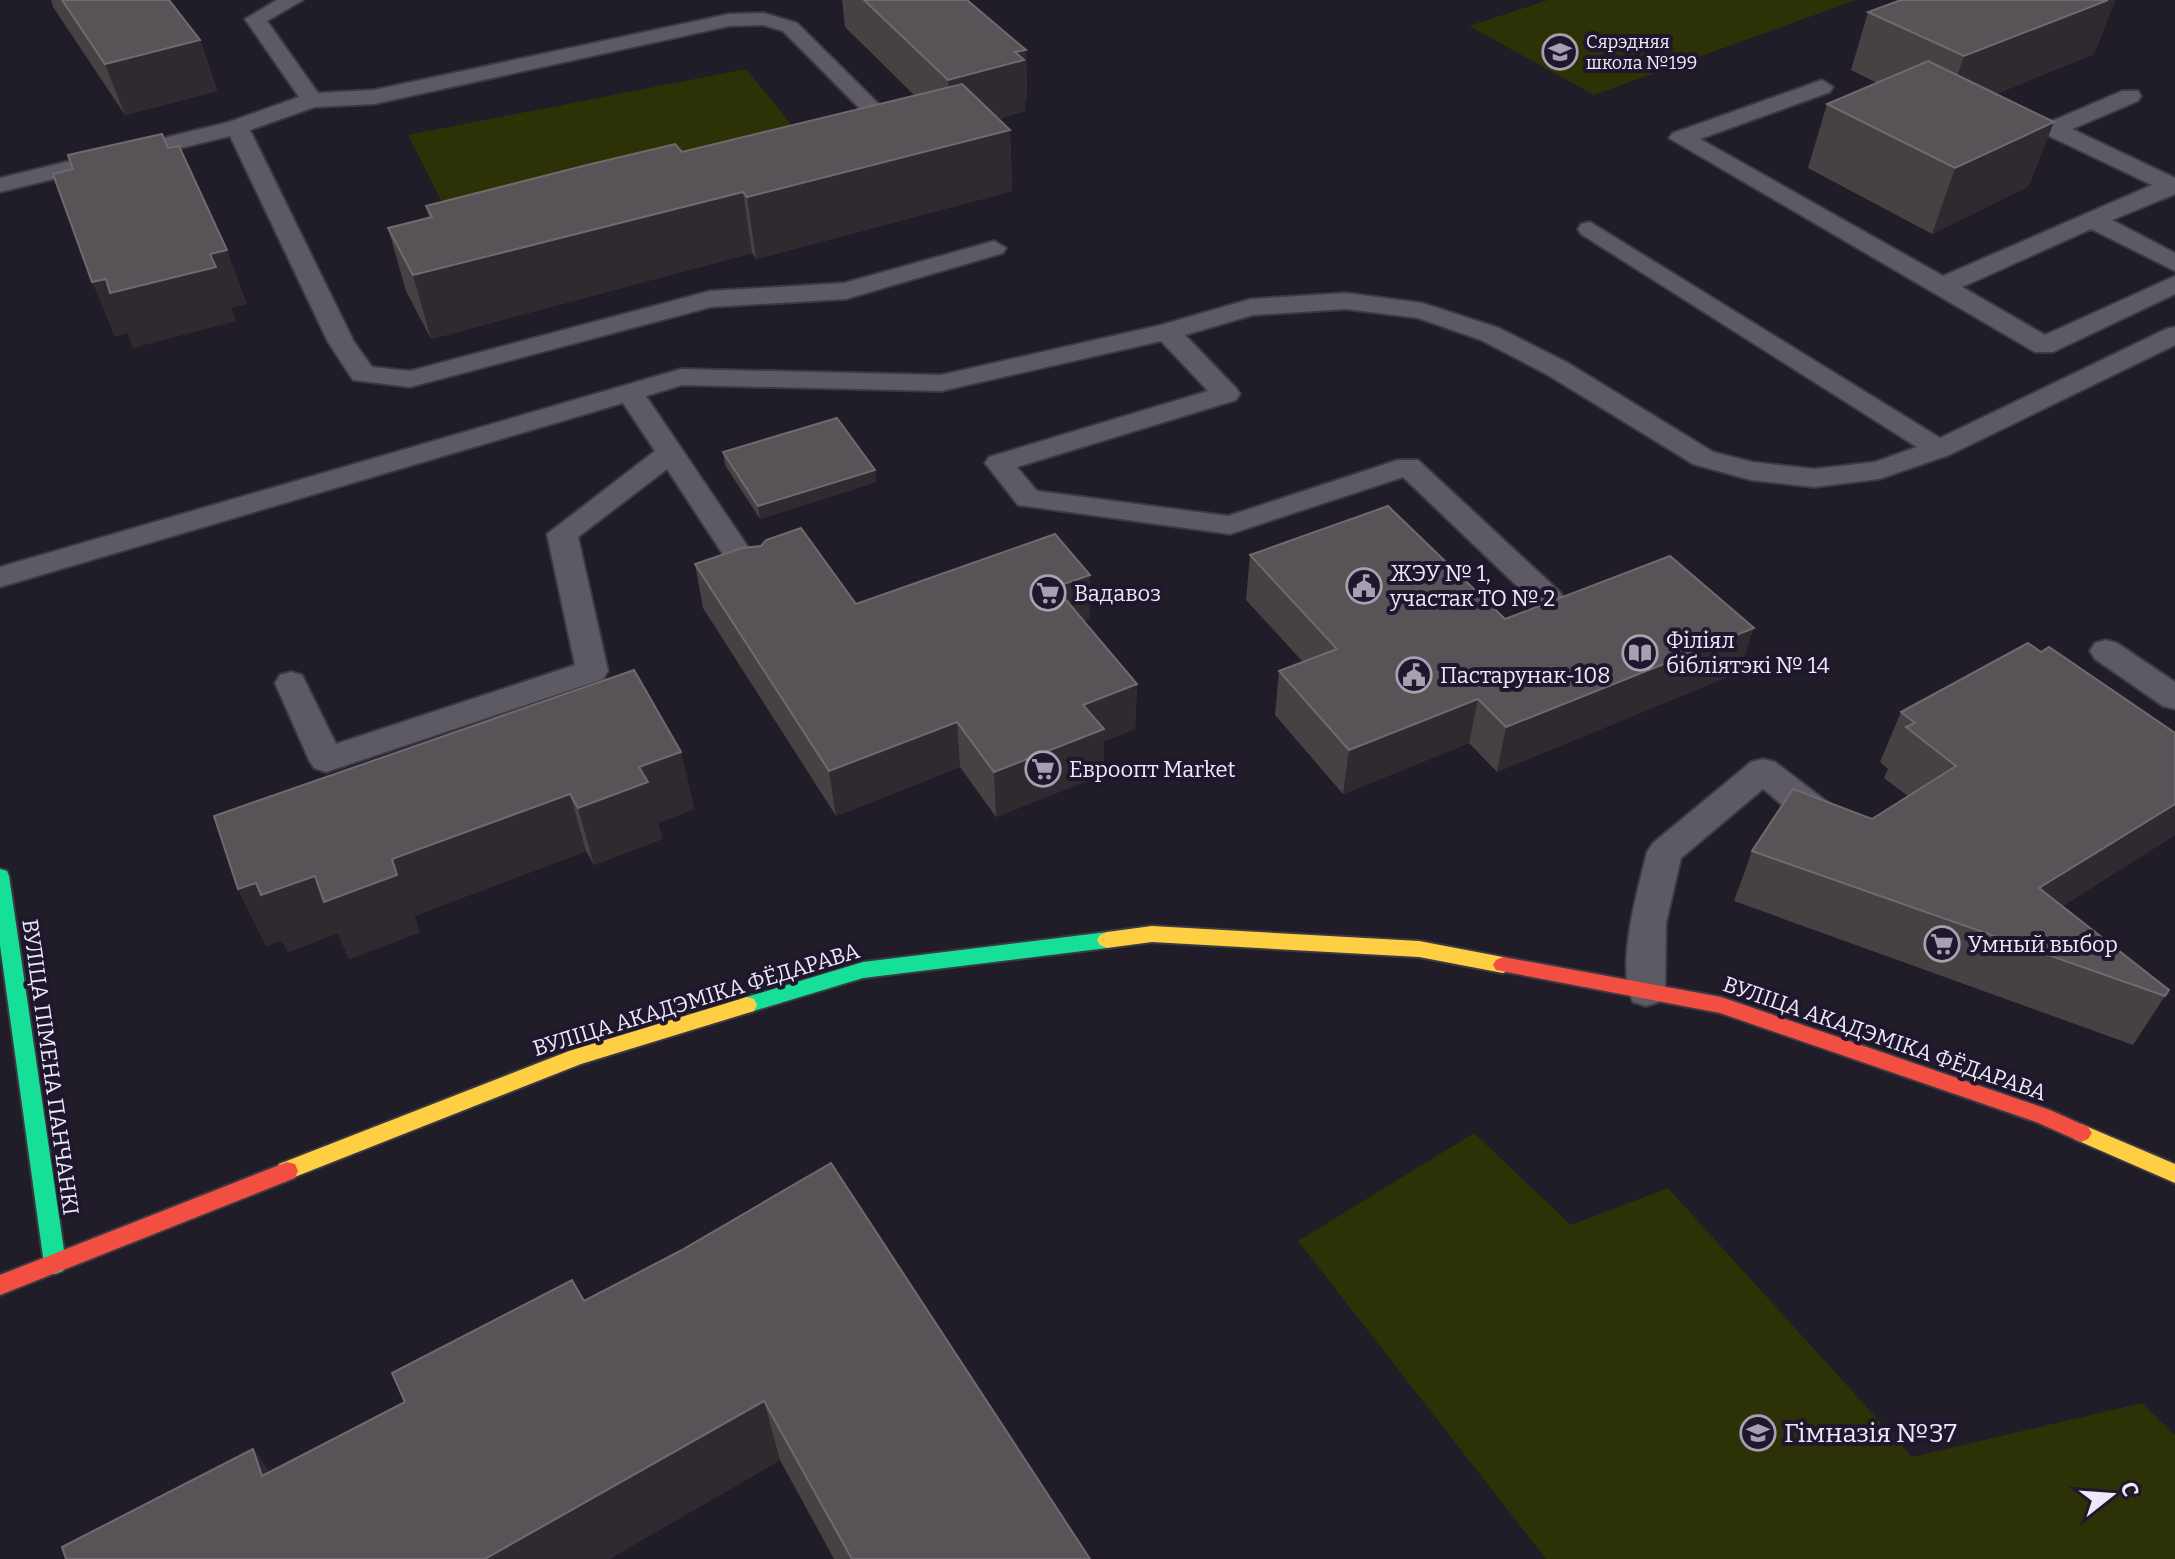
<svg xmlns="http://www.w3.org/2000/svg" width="2175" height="1559" viewBox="0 0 2175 1559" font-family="Bitter,serif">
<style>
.green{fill:#2c3205}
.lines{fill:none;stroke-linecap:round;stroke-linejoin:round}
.lane-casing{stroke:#3b3942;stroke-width:4}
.fast-casing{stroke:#3b3942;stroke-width:4}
.slow-casing{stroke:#3b3942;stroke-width:4}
.jam-casing{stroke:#3b3942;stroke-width:4}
.lane{fill:#5d5a64;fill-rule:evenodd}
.fast{fill:#16e098;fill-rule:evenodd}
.slow{fill:#ffcf43;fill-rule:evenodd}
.jam{fill:#f24e42;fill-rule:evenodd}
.wall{fill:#464143}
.shaded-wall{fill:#2f2a30}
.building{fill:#585356;stroke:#6f6a70;stroke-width:2}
.labels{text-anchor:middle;stroke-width:8;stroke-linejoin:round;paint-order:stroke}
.far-poi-label{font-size:18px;fill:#eee9f9;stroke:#1f172d;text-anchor:start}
.poi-label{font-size:22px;fill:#eee9f9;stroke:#1f172d;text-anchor:start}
.street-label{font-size:22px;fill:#eee9f9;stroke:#1f172d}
.near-poi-label{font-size:26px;fill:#eee9f9;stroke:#1f172d;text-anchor:start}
</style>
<rect width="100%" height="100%" fill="#201c28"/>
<path class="green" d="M1548,0H1856L1594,95L1469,26Z
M746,69L799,134L447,212L408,135Z
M1474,1133L1571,1225L1668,1188L1912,1457L2142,1403L2175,1435V1559H1546L1298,1241Z"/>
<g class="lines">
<defs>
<path id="lane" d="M277,0H303L267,21L318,93L374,90L729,14L764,13L797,23L904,129L893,136L885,134L783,31L763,25L729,26L374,104L315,107L250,130L354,342L372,367L410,371L710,291L844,283L994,241L1006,248L1003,253L846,299L711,307L410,387L353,380L328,342L230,136L0,192V178L229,122L299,97L245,19Z
M1822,80L1833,87L1830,92L1700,139L1943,276L2152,185L2045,134L2042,129L2045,124L2122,91H2138L2141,96L2138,101L2072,129L2175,178V194L2112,220L2175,253V271L2091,229L1962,287L2045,335L2175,276V294L2053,352H2035L1669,138L1673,133Z
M1590,222L1940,438L2166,329L2175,327V345L1949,455L1879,479L1814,487L1751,480L1693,464L1548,375L1481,340L1418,318L1346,309L1253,315L1185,335L1236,388L1240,394L1236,400L1017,467L1037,491L1228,516L1398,460H1418L1560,592L1564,599L1560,606L1549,609L1538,606L1403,477L1230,534L1018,505L985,463L989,457L1208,391L1161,341L941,391L682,385L646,396L771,581L767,588L756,591L745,588L667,469L578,537L608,671L603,679L326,772L314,768L309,760L275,683L280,675L291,672L302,675L336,744L575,665L547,534L655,451L623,403L0,587V567L681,369L941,375L1161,325L1251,299L1346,293L1422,303L1499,328L1568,363L1713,452L1752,462L1814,469L1875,462L1917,447L1581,234L1578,229L1581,224Z
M2106,640L2117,643L2175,682V709L2163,706L2095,659L2090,651L2095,643Z
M1763,759L1775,762L1838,810L1843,819L1838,828C1810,836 1785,806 1763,789L1681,858L1666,923L1665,991L1659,1002L1646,1006L1633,1002C1615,968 1638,889 1647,852L1653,843L1751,762Z"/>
<path id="fast" d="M0,869L7,871L9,876L66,1264L63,1271L55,1274L47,1271L44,1264L0,945Z
M1107,932L1114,935L1117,940L1114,945L1107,948L863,978L747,1013L740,1011L737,1005L740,999L863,962Z"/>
<path id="slow" d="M1152,926L1419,941L1503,957L1510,960L1513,965L1510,970L1503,973L1419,957L1152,942L1107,948L1100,945L1097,940L1100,935L1107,932Z
M747,997L754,999L757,1005L754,1011L581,1064L287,1180L279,1178L276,1171L279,1164L569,1051Z
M2081,1124L2175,1164V1183L2074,1139L2070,1133L2074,1127Z"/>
<path id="jam" d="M1503,957L1721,997L2050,1110L2088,1127L2092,1133L2088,1139L2081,1142L2036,1122L1720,1013L1496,970L1493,965L1496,960Z
M287,1162L295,1164L298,1171L295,1178L0,1295V1275Z"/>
</defs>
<use href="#lane" class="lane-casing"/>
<use href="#fast" class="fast-casing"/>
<use href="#slow" class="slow-casing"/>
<use href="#jam" class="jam-casing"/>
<use href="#lane" class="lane"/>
<use href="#fast" class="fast"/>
<use href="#slow" class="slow"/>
<use href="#jam" class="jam"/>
</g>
<path class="wall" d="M51,0H169L200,40L217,91L125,115L53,7Z
M842,0H967L1026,50L1027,100L1025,101V111L998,119L1010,130L1012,191L756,259L752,253L431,339L406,291L388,228L429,218L426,206L682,152L915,96L845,27Z
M1901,0H2115L2094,54L1996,94L2029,186L1932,234L1808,168L1827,104L1877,83L1851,70L1868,12Z
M723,452L875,470L876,482L760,519L725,465Z
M761,546L856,604L1090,619L1084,621L1137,684L1135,729L1104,741V774L996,817L960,767L836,816L703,608L695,564Z
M1250,555L1505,619L1739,672L1497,772L1469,743L1343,794L1275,715L1279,671L1303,662L1246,600Z
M2041,652L2175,733V835L2062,906L2165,996L2133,1045L1734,901L1752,851L1872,819L1908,796L1884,778L1888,769L1880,762L1901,712Z
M681,752L694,809L658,823L662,839L594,865L586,851L414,916L420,932L349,959L338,933L288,952L282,940L266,946L238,889Z
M584,1301L1090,1559H834L780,1460L609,1559H66L253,1449L270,1473L405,1402Z"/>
<path class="shaded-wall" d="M2108,0H2115L2094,54L1944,115L1964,56Z
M200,40L217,91L125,115L105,64Z
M1026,50L1027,100L1025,101V111L951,131L948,80L1015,52Z
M2054,122L2029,186L1932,234L1955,168Z
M1010,130L1012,191L756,259L747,197Z
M743,192L752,253L431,339L413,275Z
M227,250L247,304L231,308L236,321L133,348L127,333L115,337L92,282Z
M875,470L876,482L760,519L758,506Z
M1090,575V619L1056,632L1055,587Z
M1754,628L1739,672L1497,772L1506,727Z
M1137,684L1135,729L1104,741V774L996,817L994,772L1083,705Z
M1478,699L1469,743L1343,794L1349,750Z
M957,722L960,767L836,816L829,771Z
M681,752L694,809L658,823L662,839L594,865L578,808L639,767Z
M570,794L586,851L414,916L420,932L349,959L338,933L288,952L282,940L266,946L238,889L256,883L315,876L392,859Z
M2175,804V835L2012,937L2039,888Z
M764,1401L780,1460L609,1559H485Z
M253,1449L293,1506L262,1476Z"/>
<path class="building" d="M62,0H169L200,40L105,64Z
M864,0H967L1026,50L1015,52L1024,60L948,80Z
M1901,0H2108L1964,56L1868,12Z
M1928,61L2054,122L1955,168L1827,104Z
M962,84L1010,130L747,197L743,192L413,275L388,228L432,217L426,206L587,165L675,144L682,152Z
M162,134L168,148L179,146L227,250L210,254L216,267L110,293L106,279L92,282L53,174L73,169L68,155Z
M837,418L875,470L758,506L723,452Z
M1388,506L1505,619L1670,556L1754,628L1506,727L1478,699L1349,750L1279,671L1337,649L1250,555Z
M801,528L856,604L1055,534L1090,575L1055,587L1137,684L1083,705L1104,729L994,772L957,722L829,771L695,564L742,548L761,546L766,540Z
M2028,643L2041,652L2049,647L2175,733V804L2039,888L2169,990L2165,996L1752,851L1793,789L1872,819L1956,766L1906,727L1915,723L1901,712Z
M634,670L681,752L639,767L648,782L578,808L570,794L392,859L397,875L324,902L315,876L261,895L256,883L238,889L214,816Z
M831,1163L1090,1559H852L764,1401L485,1559H66L62,1547L253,1449L262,1476L405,1402L392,1373L572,1280L584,1301L680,1251Z"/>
<defs>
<symbol id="school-ring" viewBox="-11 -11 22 22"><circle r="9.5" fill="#1f172d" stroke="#a6a1b0" stroke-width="1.5"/><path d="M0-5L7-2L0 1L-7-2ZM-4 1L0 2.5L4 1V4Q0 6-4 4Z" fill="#a6a1b0"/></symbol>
<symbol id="civic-ring" viewBox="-11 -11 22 22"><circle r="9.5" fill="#1f172d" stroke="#a6a1b0" stroke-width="1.5"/><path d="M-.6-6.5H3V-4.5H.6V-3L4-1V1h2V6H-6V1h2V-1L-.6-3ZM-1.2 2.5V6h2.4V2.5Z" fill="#a6a1b0"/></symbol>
<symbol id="supermarket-ring" viewBox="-11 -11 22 22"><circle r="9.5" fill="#1f172d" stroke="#a6a1b0" stroke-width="1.5"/><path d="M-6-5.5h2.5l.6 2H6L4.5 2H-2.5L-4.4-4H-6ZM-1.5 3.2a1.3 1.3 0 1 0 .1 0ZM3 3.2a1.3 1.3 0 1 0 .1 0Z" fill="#a6a1b0"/></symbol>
<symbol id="library-ring" viewBox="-11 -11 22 22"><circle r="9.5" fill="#1f172d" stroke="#a6a1b0" stroke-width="1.5"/><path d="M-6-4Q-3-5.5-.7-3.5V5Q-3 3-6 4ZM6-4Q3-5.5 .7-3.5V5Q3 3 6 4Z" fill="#a6a1b0"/></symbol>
</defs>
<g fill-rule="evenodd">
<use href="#school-ring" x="1540" y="32" width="40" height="40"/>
<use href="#civic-ring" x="1344" y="566" width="40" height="40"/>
<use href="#supermarket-ring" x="1028" y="573" width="40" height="40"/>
<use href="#library-ring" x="1620" y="633" width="40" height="40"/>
<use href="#civic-ring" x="1394" y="655" width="40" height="40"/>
<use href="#supermarket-ring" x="1023" y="749" width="40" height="40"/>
<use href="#supermarket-ring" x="1922" y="924" width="40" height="40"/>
<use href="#school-ring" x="1738" y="1413" width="40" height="40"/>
</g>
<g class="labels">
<g class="far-poi-label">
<text x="1586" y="48">Сярэдняя<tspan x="1586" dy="21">школа №199</tspan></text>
</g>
<g class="poi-label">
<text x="1390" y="581">ЖЭУ № 1,<tspan x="1390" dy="25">участак ТО № 2</tspan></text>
<text x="1074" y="601">Вадавоз</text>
<text x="1666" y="648">Філіял<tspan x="1666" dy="25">бібліятэкі № 14</tspan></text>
<text x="1440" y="683">Пастарунак-108</text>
<text x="1069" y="777">Евроопт Market</text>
<text x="1968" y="952">Умный выбор</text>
</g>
<g class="street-label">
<text transform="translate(696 999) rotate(-17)" y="8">ВУЛІЦА АКАДЭМІКА ФЁДАРАВА</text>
<text transform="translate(1885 1038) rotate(19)" y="8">ВУЛІЦА АКАДЭМІКА ФЁДАРАВА</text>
<text transform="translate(51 1067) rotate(82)" y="8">ВУЛІЦА ПІМЕНА ПАНЧАНКІ</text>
</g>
<g class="near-poi-label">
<text x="1784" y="1442">Гімназія №37</text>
</g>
</g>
<g transform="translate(2111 1495) rotate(73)" stroke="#1f172d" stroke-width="6" paint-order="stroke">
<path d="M0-6L14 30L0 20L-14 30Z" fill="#eee9f9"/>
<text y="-12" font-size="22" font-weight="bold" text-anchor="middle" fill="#eee9f9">С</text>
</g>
</svg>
